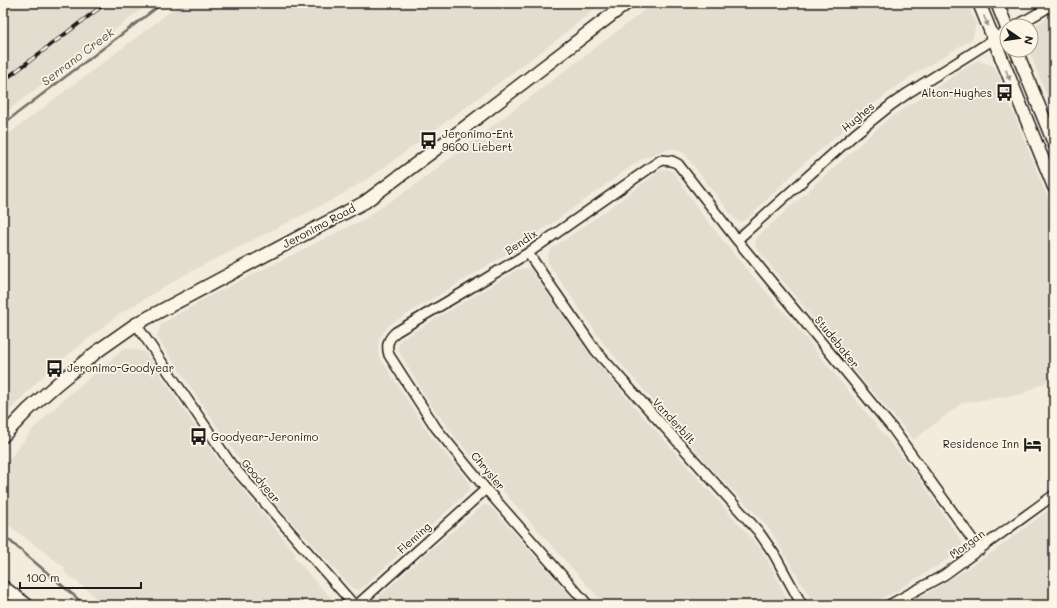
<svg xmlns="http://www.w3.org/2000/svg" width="1057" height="608" viewBox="0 0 1057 608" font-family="Mali,sans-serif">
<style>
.built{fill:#e3ddcf}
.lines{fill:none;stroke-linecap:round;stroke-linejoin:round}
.stream{stroke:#716e68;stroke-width:2.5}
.minor-casing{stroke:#1c1c1c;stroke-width:12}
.major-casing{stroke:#1c1c1c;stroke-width:15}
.minor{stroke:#fcf5e5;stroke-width:9}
.major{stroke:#fcf5e5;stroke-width:12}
.rail-casing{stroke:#1c1c1c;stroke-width:4}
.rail{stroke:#fcf5e5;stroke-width:2.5;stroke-dasharray:8;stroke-linecap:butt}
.oneway{fill:#97938b}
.labels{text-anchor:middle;stroke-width:3.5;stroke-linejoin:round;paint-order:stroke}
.poi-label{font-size:11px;fill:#1c1c1c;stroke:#fcf5e5;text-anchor:start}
.street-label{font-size:11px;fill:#1c1c1c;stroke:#fcf5e5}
.water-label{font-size:12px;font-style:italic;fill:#55534f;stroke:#fcf5e5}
</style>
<rect width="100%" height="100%" fill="#f3ecdd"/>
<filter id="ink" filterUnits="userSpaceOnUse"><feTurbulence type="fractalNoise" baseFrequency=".025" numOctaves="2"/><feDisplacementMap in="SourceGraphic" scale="8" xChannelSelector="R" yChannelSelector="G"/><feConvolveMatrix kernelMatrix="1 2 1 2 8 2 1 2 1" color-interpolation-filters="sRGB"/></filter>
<g filter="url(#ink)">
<path class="built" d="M3,3H150L3,114Z
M182,3H602L554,42L371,177L334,199L184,275L118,315L47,372L3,417V138Z
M654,3H967L976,24L972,39L913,75L876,102L799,168L747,219L740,222L736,221L683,152L674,149L666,150L655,153L640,160L554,222L502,257L389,325L382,334L379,341L378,349L379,356L431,437L469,482L470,489L467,493L362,588L359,590L352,588L271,499L237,456L157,337L161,324L210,296L364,219L415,185Z
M1054,14V115L1029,50H1031V28Z
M978,60L995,67L1054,214V377L1023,394L962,403L914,440L852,367L755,246L757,237L888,119Z
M667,169L670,170L674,173L702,214L741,263L785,313L916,474L964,545L961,551L895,592L868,605H814L771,531L757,515L710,467L667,416L621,364L604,344L548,263V254L551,249L603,213L661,170Z
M526,268L530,269L593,358L632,404L761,549L774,572L790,605H605L468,452L449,429L431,405L399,352L398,349L399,344L400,340L519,269Z
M125,348L145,352L215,456L296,554L294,557L337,605H102L88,590L64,572L65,568L3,521V467L34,428L64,399Z
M486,505L492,508L578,605H373L374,601L426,554L482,506Z
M1054,506V605H907L936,588L990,554Z"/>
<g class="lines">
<path class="stream" d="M3,124L163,3
M3,535L85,605"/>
<defs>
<path id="minor" d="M1016,26L1054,4
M737,240L855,134L891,105L908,93L1007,31
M528,253L596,351L758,531L774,554L802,605
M136,324L231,464L354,605
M357,605L486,489
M588,605L486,489L436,428L389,355C386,345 388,339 396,332L467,290L528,253L661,160L672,161L678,164L737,240L893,429L980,550
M889,605L944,575L1054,495"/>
<path id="major" d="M979,3L1054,187
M997,3L1007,28
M1016,50L1054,143
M3,436L29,409L57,384L99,350L136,324L365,202L464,128L627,3
M3,587L27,605"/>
</defs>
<use href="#minor" class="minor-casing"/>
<use href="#major" class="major-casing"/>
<use href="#minor" class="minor"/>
<use href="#major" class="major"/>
<defs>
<path id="rail" d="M3,81L106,3"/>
</defs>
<use href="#rail" class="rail-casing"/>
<use href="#rail" class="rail"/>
</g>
<defs><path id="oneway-solid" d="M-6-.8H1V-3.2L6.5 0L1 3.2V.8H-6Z"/></defs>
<g class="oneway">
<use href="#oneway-solid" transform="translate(986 21) rotate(67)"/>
<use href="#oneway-solid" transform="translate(1008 75) rotate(68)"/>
</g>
</g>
<defs>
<symbol id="bus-bare" viewBox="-9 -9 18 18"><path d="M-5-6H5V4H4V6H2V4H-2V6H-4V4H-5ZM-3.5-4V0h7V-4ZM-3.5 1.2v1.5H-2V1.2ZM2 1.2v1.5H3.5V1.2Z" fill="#1c1c1c" stroke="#fcf5e5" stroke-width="2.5" paint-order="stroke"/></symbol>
<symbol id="hotel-bare" viewBox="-9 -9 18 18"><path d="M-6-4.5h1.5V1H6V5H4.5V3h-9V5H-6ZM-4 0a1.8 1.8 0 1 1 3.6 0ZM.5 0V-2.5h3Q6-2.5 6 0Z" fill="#1c1c1c" stroke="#fcf5e5" stroke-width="2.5" paint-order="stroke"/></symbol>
</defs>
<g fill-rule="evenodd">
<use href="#bus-bare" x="992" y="80" width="25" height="25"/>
<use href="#bus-bare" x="416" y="128" width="25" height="25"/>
<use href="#bus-bare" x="42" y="356" width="25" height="25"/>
<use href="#bus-bare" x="186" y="424" width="25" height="25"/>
<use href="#hotel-bare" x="1020" y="432" width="25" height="25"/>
</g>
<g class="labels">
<g class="poi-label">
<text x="992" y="97" text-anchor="end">Alton-Hughes</text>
<text x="442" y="138">Jeronimo-Ent<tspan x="442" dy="13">9600 Liebert</tspan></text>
<text x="67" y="372">Jeronimo-Goodyear</text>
<text x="211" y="441">Goodyear-Jeronimo</text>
<text x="1019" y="448" text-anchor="end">Residence Inn</text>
</g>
<g class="street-label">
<text transform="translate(858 117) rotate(-40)" y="4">Hughes</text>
<text transform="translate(319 226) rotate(-28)" y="4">Jeronimo Road</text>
<text transform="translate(521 242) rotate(-34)" y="4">Bendix</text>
<text transform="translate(837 342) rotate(51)" y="4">Studebaker</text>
<text transform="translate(674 421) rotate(48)" y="4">Vanderbilt</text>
<text transform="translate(488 471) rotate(50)" y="4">Chrysler</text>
<text transform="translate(261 481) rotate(50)" y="4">Goodyear</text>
<text transform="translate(414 538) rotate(-42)" y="4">Fleming</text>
<text transform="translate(967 544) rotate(-36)" y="4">Morgan</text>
</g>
<g class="water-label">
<text transform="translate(78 57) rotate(-37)" y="4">Serrano Creek</text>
</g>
</g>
<rect width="1057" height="608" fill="none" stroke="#fcf5e5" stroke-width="16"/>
<rect x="8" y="8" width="1041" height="592" fill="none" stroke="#1c1c1c" stroke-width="1.5" filter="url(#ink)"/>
<g transform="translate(1019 38) rotate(103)"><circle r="19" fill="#fcf5e5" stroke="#a29e95"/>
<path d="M0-3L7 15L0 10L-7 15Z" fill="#1c1c1c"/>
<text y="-6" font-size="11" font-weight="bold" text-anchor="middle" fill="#1c1c1c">N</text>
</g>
<path d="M20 582v6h121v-6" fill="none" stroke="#1c1c1c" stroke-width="2"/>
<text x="26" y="582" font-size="12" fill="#1c1c1c" stroke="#fcf5e5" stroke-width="3" paint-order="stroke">100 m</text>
</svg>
